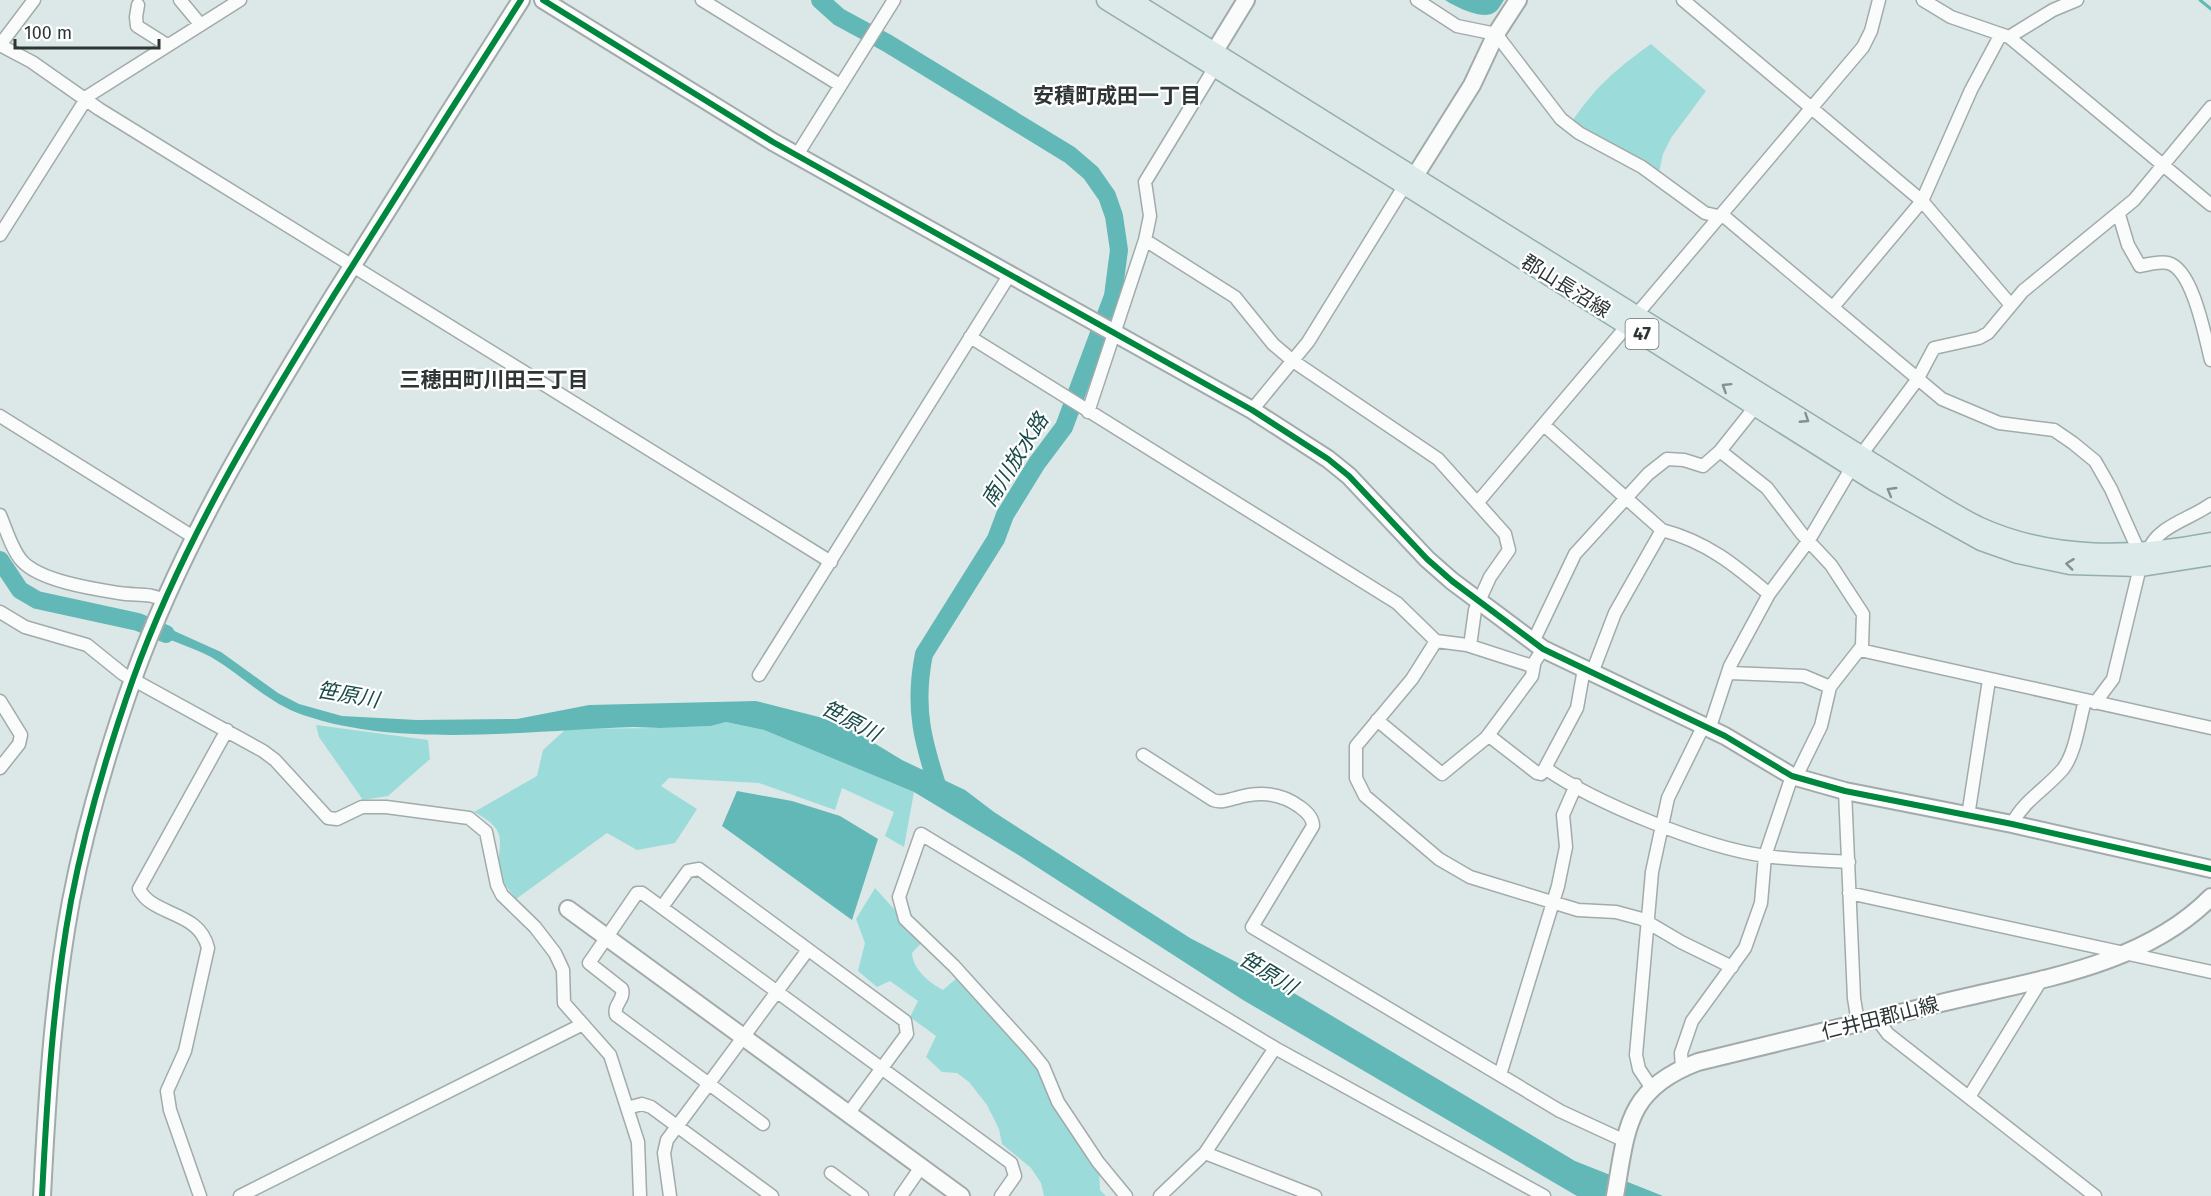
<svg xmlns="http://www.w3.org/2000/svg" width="2211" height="1196" viewBox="0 0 2211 1196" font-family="'Fira Sans','Noto Sans JP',sans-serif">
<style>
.green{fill:#9bdbd9}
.water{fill:#62b8b7}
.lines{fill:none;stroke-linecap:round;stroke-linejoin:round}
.stream{stroke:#62b8b7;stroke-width:3}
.river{stroke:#62b8b7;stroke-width:18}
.street-casing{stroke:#a2aaaa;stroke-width:15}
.secondary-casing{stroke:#a2aaaa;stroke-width:20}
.primary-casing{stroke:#94aeae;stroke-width:21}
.street{stroke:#fafcfb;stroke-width:12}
.secondary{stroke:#fafcfb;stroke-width:16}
.primary{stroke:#ddeaea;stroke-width:18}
.cycleway-casing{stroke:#fff;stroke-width:10}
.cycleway{stroke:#00873e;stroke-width:6}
.oneway{stroke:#859090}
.labels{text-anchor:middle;stroke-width:4.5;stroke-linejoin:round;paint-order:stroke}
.shield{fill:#fff;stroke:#6c7272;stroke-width:1.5}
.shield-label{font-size:18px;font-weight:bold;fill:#2d3535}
.street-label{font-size:20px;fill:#2d3535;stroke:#fff}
.neighbourhood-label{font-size:21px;font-weight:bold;fill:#2d3535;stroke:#fff}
.water-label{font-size:21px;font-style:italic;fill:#194b49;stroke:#fff}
</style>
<rect width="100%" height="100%" fill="#dce8e7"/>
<path class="green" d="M1651,44L1706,91L1671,138L1663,154L1658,177L1571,123C1596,86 1615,70 1651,44Z
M726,722L764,730L914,792L904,847L885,836L894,812L842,788L835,810L759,783L669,778L661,786L697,809L675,843L637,850L607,833L516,899C512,893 505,886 502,879C491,847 517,834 474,812L537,776L543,750L566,729L660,728L711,726Z
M316,725L428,740L430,759L388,796L363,800L319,737Z
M875,888L923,941L912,953C913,970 930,983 943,990L958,977L1031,1057L1053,1098L1099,1171L1100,1190L1106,1196H1044L1041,1183L1031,1168L1002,1144L999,1129L987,1105L969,1082L957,1073L942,1072L926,1057L936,1036L910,1017L918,1001L890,981L877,987L858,971L865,943L856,919Z"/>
<path class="water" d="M1445,0H1504C1501,4 1499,9 1495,12C1483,21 1456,7 1445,0Z
M161,625L221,652L278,693L299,704L342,716L417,720L517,719L589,705L756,701L819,717L851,729L902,760L965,790L994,812L1190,938L1282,986L1575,1161L1663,1196H1577L1243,1000L1020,856L914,792L764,730L726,722L711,726L660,728L634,727C530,730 393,750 295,712C264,699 240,674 211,657C194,648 174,642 157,634Z
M737,791L792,801L840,816L878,839L852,920L722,826Z"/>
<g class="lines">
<path class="stream" d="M2200,0L2211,9"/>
<path class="river" d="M820,0L839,17L887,43L1070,155L1091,173L1107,196L1114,216L1119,250L1113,296L1064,427L1037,463L1005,515L996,539L924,654C913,708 923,743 940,794
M0,560L20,590L37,600L138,622L166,634"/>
<defs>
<path id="street" d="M180,0L200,24
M702,0L840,85
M1417,0L1457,26L1496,34L1561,119L1579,133L1642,167L1705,213L1726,218L1942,399L1999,423L2054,430L2073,443L2095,461L2111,489L2140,554V567L2113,679L2095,703
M1683,0L1922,201L2010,304
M1923,0L1951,17L2009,37L2211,205
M138,5L136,17L137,26L167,45
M2009,37L2053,10L2077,0
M0,45L32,62L99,109L831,562
M0,45L34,0
M797,155L894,0
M2119,215L2128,245L2140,266C2148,264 2160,261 2168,263C2193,269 2205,337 2211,360
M0,235L88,96L240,0
M1145,240L1235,297L1273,344L1293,361L1438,459L1505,534L1509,550L1490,577L1475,610L1470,646
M1833,307L1922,201L1971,90L2001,34
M970,337L1397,603L1436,641L1467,645L1532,666L1543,649
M1252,410L1308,342L1405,185
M1088,412L1145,240L1150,216L1145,182L1215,67
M0,416L195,538
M1545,426L1662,530C1707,542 1735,565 1769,594
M1720,451L1759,402
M1478,502L1863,47L1871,31L1879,0
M0,515C6,529 12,550 22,561C40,581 94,589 119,593C136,596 150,592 165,601
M2148,552C2156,526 2191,519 2211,504
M0,612L25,627L87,645L123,674L263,751L275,760L328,818L337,819L362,807H386L469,818L486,832L497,885L502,895L535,927L555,953L563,970L564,1003L610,1055L638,1142L640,1196
M1436,641L1412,679L1356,746V778L1365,796L1439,859L1470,877L1578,910L1616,912L1642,919L1681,942L1732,967
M1533,642L1575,554L1648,474L1667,459L1684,460L1703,466L1720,451L1767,488L1802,534L1831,565L1863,614L1862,646L1830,687L1821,726L1796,777
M1860,650L2211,728
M1592,673L1615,613L1662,530
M1730,673L1804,676L1830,687
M759,675L1010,274
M0,701L21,735L19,744L0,768
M1377,720L1442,774L1486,738L1532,676L1534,665
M1709,730L1730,666L1769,594L1809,540L1852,467L1917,380L1934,348L1979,338L1988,333L2023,291L2134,200L2211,107
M1488,735L1537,773L1541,774L1545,768C1595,803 1705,848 1766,856C1793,860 1821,860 1849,862
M1143,755L1213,800C1222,803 1227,800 1236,798C1259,791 1280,792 1300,807C1307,812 1313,818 1313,826L1252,927L1500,1075
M1545,768L1577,708L1584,669
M1576,785L1563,815L1566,847L1558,886L1500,1075L1560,1111L1625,1141
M1845,791L1854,998L1858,1023
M1968,816L1989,680
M2012,824C2024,800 2046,789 2063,769C2076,752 2079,721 2085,701
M1849,893L2211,972
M662,907L688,871L699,869L905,1021L907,1034L848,1114
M1877,1019L1888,1034L2095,1196
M1682,1068L1681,1053L1692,1021L1745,948L1761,903L1765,856L1792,776
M1651,1087L1639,1069L1636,1055L1652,872L1668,798L1703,727
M1969,1097L2043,977
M627,1108L642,1104L651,1107L772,1196
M763,1124L616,1015C613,1004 625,1000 622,989L589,963L637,893H642L1011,1163L1015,1176L1001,1196
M1205,1153L1315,1196
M831,1173L862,1196
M200,1196L170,1110L167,1091L185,1051L208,948C199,910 153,917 139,889L227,730
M240,1196L583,1024
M670,1196L664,1153L667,1140L807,951
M901,1196L921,1167
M1126,1196L1098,1162L1058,1102L1043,1066L1030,1050L954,966L905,919L899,897L921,834L1275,1048L1544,1196
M1160,1196L1205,1153L1275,1048"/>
<path id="secondary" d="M543,0L773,142L1252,410L1328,459L1349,476L1427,559L1452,581L1543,649L1725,736L1792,776L1845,791L2012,824L2211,869
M1208,62L1246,0
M1408,187L1472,85L1496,34L1518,0
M568,909L961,1196
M42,1196C47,1098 53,998 71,901C85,828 108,750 133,679C182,543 258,418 334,295C396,196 458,98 521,0
M1615,1196C1627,1128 1626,1089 1698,1062C1779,1043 1860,1023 1941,1003C2034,980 2142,967 2211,897"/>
<path id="primary" d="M1106,0L1408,187L1875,482L1981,541L2018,554L2070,565L2140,567L2211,556
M1131,0L1915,489C1935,502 1956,515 1978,526C2052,560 2133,557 2211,542"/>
</defs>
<use href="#street" class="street-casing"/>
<use href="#secondary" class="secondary-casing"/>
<use href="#primary" class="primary-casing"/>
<use href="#street" class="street"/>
<use href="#secondary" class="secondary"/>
<use href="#primary" class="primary"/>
<defs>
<path id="cycleway" d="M543,0L773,142L1252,410L1328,459L1349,476L1427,559L1452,581L1543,649L1725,736L1792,776L1845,791L2012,824L2211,869
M42,1196C47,1098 53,998 71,901C85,828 108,750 133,679C182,543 258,418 334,295C396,196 458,98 521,0"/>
</defs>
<use href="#cycleway" class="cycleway-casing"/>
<use href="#cycleway" class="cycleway"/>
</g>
<defs><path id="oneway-chevron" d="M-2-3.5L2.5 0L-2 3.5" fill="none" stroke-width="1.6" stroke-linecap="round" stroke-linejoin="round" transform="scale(1.5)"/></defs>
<g class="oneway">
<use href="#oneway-chevron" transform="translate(1726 387) rotate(-148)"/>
<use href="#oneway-chevron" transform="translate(1805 419) rotate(33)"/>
<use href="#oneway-chevron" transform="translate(1891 491) rotate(-150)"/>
<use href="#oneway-chevron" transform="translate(2070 564) rotate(-173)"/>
</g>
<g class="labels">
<rect class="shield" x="1625.5" y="319" width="33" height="30" rx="4.5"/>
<g class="shield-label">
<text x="1642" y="340">47</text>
</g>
<g class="street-label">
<text transform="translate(1566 286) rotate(32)" y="7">郡山長沼線</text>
<text transform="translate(1880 1018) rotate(-14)" y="7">仁井田郡山線</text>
</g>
<g class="neighbourhood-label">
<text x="1117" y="103">安積町成田一丁目</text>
<text x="494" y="387">三穂田町川田三丁目</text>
</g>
<g class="water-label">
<text transform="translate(1015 460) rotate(-58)" y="7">南川放水路</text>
<text transform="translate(348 695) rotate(10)" y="7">笹原川</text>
<text transform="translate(851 721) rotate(28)" y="7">笹原川</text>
<text transform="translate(1268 973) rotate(31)" y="7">笹原川</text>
</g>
</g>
<path d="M15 39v9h144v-9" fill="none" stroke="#2d3535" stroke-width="3"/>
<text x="24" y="39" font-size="18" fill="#2d3535" stroke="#ffffff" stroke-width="4.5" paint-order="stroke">100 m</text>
</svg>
